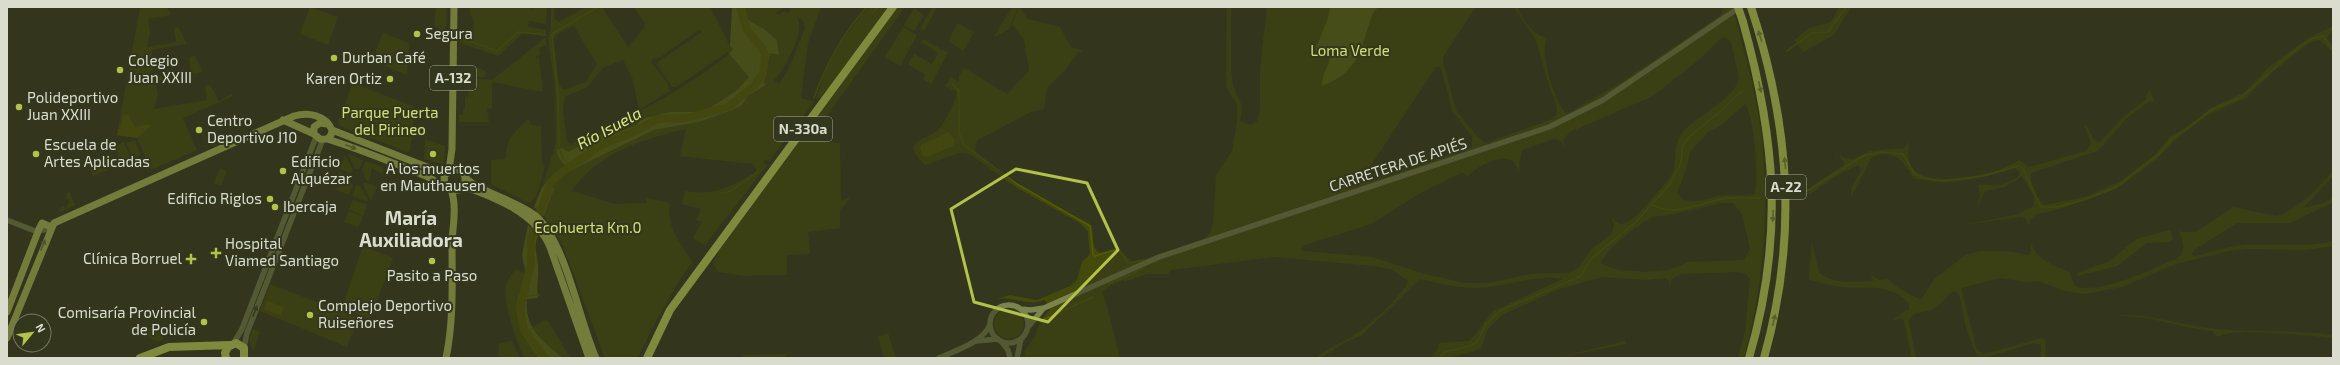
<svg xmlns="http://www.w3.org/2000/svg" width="2340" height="365" viewBox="0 0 2340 365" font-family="'Exo 2',sans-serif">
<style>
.green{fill:#434a0b;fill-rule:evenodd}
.forest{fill:#5f6814}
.water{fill:#545c00}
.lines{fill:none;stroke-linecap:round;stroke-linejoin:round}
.stream{stroke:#545c00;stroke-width:1.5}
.river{stroke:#545c00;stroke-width:8}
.minor{stroke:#7b834f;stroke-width:5.5}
.major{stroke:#c1d05f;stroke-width:7}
.highway{stroke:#ddef63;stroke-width:8}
.highway-bridge{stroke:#ddef63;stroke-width:8}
.oneway{fill:#889340}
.oneway2{fill:#737c3b}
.oneway3{fill:#3a3f23}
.marked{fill:none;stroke:#b3c24b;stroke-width:3;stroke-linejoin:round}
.poi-dot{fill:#b3c24b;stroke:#33371e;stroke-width:1.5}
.labels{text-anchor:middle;stroke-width:4;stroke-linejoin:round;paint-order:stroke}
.shield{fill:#33371e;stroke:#a8ab99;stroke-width:1}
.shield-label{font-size:14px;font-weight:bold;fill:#daddce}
.poi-label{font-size:15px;fill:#daddce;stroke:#33371e;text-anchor:start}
.park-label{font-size:15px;fill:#d1e075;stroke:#33371e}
.street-label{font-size:15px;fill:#daddce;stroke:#33371e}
.water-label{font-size:16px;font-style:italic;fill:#dbeb7f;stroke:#33371e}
.district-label{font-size:19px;font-weight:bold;fill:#daddce;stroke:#33371e}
</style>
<rect width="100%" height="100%" fill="#33371e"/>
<path class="green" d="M140,7H167L171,15L148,19L150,32L147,47L176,42L174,29L178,27L187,44L151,50L154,63L149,79L191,71L189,58L194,55L203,72L155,81L158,94L154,109L207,100L205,87L210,84L219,101L232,94L233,96L183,118L197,150L151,170L137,138L117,135Z
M310,7L338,17L328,45L300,34Z
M436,7H446V26L442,30L434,26Z
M470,7H528L533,9L534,7H547L546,24L529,21L528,27L546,30L545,35L524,32L498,56L460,43V36L474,41V21L470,14Z
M551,7H554L555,19L559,22L586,7H604L603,9L628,47L645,27V23L634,7H710L730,46L733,48L729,54L749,77L737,90L713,106L698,112H669L646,118L641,120L637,125L606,136L602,134L568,153L562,148L574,169L654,130L699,122L733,110L742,105L748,96L766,86L764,82L770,53L779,55L777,40L764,29L748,20L745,7H785L776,12L777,15L785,11L788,13L791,10L788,7H821L808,43L801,98L814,102L769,161L765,159L764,163L767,165L705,245L693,238L702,222L696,220L701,209L682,204L685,191C713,196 731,187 756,172V169L753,164L680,156L686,129C645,138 596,154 572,191L615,204L646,203L647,198L670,203C665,228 682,244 693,263L689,266C670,295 652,327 638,358H605L562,243L544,216L552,196L545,183L542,187L555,146L556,135L555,87L548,39L551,26ZM797,16L803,21L805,28L789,68L779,84L774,80C785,69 806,32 797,16ZM574,26L597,64L586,82L564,90L559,85L553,39L560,32ZM699,30L702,32L656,63L672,87H676L728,52L729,54C681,93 626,119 571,144L567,141L563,109L565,97L587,87L604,67L623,60L633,80L639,110L670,91L668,84L651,62L653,59L659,58Z
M869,7H888L822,97L816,99C826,63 844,34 869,7Z
M897,7H905L811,138L815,141L840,143L841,201L851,197L840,210V228L808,232L810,254L787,255V275L746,276L718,272L713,263L720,249Z
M933,7H937L924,31L920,28Z
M1012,7H1018L1009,29L994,37Z
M1019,7L1028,19L1060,27L1071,47L1083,51L1076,55L1066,69L1047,88L1044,109L1031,112L978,140L976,144L975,150C996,178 1058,208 1090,224C1096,233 1089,247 1100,253L1118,248L1132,262L1151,258L1205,238L1209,234L1213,225L1216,175L1232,151L1237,121V105L1227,88L1226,81L1227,7H1231V70L1233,86L1242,106L1240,121L1250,125L1257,121L1260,110V68L1267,7H1476L1443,57V62L1456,110L1477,136L1486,143L1552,119L1557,114L1556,104L1547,79L1536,40L1514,7H1517C1522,19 1533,36 1547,38C1539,52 1554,103 1567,114L1620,83L1721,15L1724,7H1733C1742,47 1755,85 1760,126C1771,205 1764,281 1744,358H1738L1745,332L1750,279L1745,273L1737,272L1680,274L1672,279L1670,287L1669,281L1666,278L1646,280L1602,277L1559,289L1502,315L1488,329L1481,348C1467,355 1447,358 1431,358L1438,349L1439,343L1468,341L1476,334L1493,311L1563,279C1536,274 1513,285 1487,287C1464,290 1442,284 1420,279L1362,335L1342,344L1321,358H1316C1328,348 1343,342 1356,334C1370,325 1403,295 1408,281L1391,269L1374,266L1274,257L1171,270L1168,274H1147L1124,282L1123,280L1111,285L1102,292L1107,306L1120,358H1024L1025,351L1035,336L1040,321L1050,310L1045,300C1029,307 1014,296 997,299L1010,295L1037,300L1072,285L1077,280L1082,262L1090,254L1088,232L1080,223L1016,187L970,154L959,153L925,165C899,141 924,141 937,131C944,125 956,101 957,92L945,86L951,77L959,82V76L964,68L1007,94L1029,71L1024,39L1012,24ZM1725,37L1731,42L1739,78C1736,100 1689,118 1679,138C1673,150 1677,165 1672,174C1665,185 1634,222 1623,224C1618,225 1615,221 1612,218L1614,225L1612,233L1591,250L1579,267L1569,273L1531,274L1488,283H1465L1421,273L1372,257L1302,251L1301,249L1305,245L1371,224L1424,191L1461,173H1464L1468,177C1474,167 1515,144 1518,172L1522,150L1554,139L1561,141L1565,148L1563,140L1570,132L1653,96L1700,59L1720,39ZM1436,67H1440L1442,71L1452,110L1472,137V147L1377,180L1362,179ZM1745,104C1754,113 1759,180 1755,193C1748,198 1735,194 1727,195C1712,196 1698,204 1683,200L1677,192L1686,170L1690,152L1709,131L1719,127ZM1722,203H1733L1742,214L1750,249L1744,260L1689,262L1669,270L1646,272L1618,270L1600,263L1609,250L1631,231L1652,217L1669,215Z
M1839,7H1851L1834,35L1803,52L1795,40C1800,36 1804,31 1810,28C1827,21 1830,29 1839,7Z
M914,8L924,15L914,31L904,25Z
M958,23L974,32L963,51L948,41Z
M2333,26V30L2327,38L2333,46V52L2319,40L2309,43L2276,69L2246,98L2208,115L2174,141L2156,160L2116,189L2060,209L2037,214L2030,220L2029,226L2025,218L2020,217L1964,225L2015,215L2034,206V196L2022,176L2005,187L1985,191L1978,206L1980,195L1978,186L1980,184C1997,187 2005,186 2019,176L2020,172L2015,168C1977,179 1954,187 1913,178C1905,161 1891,146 1871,158L1851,197V189L1862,169L1858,165L1834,177L1809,195L1808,189L1845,164L1838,154L1844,158L1853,159L1871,151L1904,148L1909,142C1908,151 1907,162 1913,169C1929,189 2002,174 2019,160L2029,167L2086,151L2091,143L2084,125H2086L2093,138L2097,142L2101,141L2122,118L2146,99L2149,89L2155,102L2150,101L2128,117L2098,151L2031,173C2029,182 2037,199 2044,205L2085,197L2121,181L2157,153L2170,136L2185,129L2211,108L2245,92L2268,68L2308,38Z
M903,27L917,35L900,66L885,57Z
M383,33L409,43L407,75L372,61Z
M546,37V45L539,48L540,55L536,56V59L539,58L543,92L492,82V108L487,109L489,122H459V115H463V109H465V96L468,97L471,79L492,80Z
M923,39L948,53L931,84L923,79L926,75L908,64L914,54L932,64L938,53L921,42Z
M467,65L482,69L486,72L484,78L466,73Z
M353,83L415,107L410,151L408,152L340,126L338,122Z
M529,119L531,125L541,126L542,164L545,165C542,176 539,199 528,203L491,184V160L506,159C505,141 515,130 529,119Z
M425,139L445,146L444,165L424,159Z
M135,140L141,155L133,158L126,143Z
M124,142L132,160L122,164L114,146Z
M111,154L116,166L93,176L88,164Z
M348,154L363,160L359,169H355Z
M345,155L353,170L350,173L340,169Z
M366,161L384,168L382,174L372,168L369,181L366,180L362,170Z
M220,168L227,171L221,186L214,183Z
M2333,170L2332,177L2303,208L2323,203L2333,198L2332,203L2290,223H2237L2194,250L2192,253L2193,256C2211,253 2226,246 2244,245C2274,243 2303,248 2333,241V246L2305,250L2246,249L2228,251L2176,264L2122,287L2084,294L2064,291L2038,281L2026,282L2000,278L1961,288L1976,348L1983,354L2042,338L2045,340L2046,358H2041V345L2034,343L1984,358L1977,356L1966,328L1959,294L1954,291C1945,295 1943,303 1935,308C1926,315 1911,308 1909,323L1916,358H1912L1903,318L1892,320L1909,309V303C1887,282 1869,290 1843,287C1831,286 1820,282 1809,280L1812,242L1819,272C1830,285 1858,282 1873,281L1871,274L1878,280L1888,279L1897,287L1921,300L1935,278L1966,255L1981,251H2006L2028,255L2031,253L2030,241C2037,261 2051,264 2069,272L2075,286C2097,296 2157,268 2179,257C2188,249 2181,238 2178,228L2181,232H2196L2233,207L2276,216C2297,211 2320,186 2333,170Z
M339,172L349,176V179L333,186Z
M350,181L353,185L349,195L334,189Z
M365,182L377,187L371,201L363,185Z
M356,186H360L369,202L352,196Z
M69,191L75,205L58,213L62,206L66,208L70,201L65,198Z
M353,200L367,205L363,216L349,210Z
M349,211L363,217L358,227L344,222Z
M2170,230L2173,239L2168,242L2147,243L2117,266L2077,276V273L2110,261L2133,241L2140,238Z
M363,246L393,258L370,319L342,308Z
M516,269L526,274C522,280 523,282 521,289C516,320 518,332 539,358H524C517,342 501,299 507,282C509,277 513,273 516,269Z
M270,284L358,318L347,347L260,311Z
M994 324a15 15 0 1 1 30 0a15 15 0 1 1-30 0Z
M2116,315C2155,314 2190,328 2229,330C2263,332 2298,330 2333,335V338C2314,336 2231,327 2218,337L2212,331L2192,328L2147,318Z
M547,320L570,357C557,361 540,337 532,327Z
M151,327L167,334L161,341L152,340L145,333Z
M253,329L260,332L253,351L249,341Z
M888,333L896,358H884L878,337Z
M512,341L520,358H498L499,343Z
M1625,341L1626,344L1556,358Z
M786,354V358H744L743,355Z"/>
<path class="forest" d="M732,7H745L748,20L764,29L777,40L779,55L770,53L764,82L766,85L748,96L742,105L733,110L699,122L654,130L572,170C564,165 557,159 557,150L562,148L568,152L602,134L607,136L637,125L641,120L646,118L669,112H698L713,106L737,90L749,77L729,54L733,49L730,46Z
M1330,7H1378L1373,13C1360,48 1361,71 1322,86L1323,77L1335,46H1331L1326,53L1316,52V48L1328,18Z
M549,180L554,189L544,216L534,207L542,187Z
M528,225L538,236C533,247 537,253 538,265C539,276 536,286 538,298L527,299C524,327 542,341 563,358H539C525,341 514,321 518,297C519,294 521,292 521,289C523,282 522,280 526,274L522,255Z"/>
<path class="water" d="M128,114L135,127L149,124L151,126L137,138L117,135L118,129H120L123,115Z
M949,132L955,140L953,146L928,157L923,156L920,148L922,144Z
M267,301L284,307L281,315L264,309Z"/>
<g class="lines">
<path class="stream" d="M872,13L878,7
M461,38L497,51L518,32L546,35
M1787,51L1812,33L1828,32L1846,7
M953,84L959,92V132L964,145L1017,184L1090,226L1093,254L1095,256L1118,249L1129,263L1144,260
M814,98C826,64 842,34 867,7
M559,146L558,96L552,34L598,7
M560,150L563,159L572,166
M721,193H727L758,172
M1796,198L1863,156L1881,152L1903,154L1914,173L1923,178L1941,181L1983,176L2019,166L2023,169L2041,207H2056L2084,200L2116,187L2159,154L2172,139L2213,109L2240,98L2298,48L2313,38L2323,36L2333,49
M1653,205C1674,218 1705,201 1727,198C1738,197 1750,198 1761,198
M1109,284L1144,268
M522,296L539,295
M1043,320L1093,297
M1439,358L1445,352L1470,346L1477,342L1486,324L1500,311L1581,276L1591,259L1637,221L1670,184L1681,163L1683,145L1691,135L1714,117L1743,90"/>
<path class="river" d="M545,358L524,330L520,309L531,263V238L551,182L562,172L601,145L636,131L657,119L686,118L728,107L754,86L763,74L765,55L762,48L747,30L740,7"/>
<path class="minor" d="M7,220L35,231L50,229
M990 324a19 19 0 1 1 38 0a19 19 0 1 1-38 0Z
M1020,309L1031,310L1044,308L1159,257L1549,127L1603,100L1740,7
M1029,326L1042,310
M976,341L998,339
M1001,341L1008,350L1010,358
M233,344L242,329L316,137
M244,348L247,333L323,139
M939,358C954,351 984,342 990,324
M1017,358L1021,339"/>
<path class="major" d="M283,120L314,134
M332,130L445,174
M327,139C360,149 393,163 426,176C433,179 446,189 453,190C463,192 467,182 464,174L456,168L449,170L444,177L445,185
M449,170L452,149L454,7
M465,177C478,192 519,201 537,217C566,244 579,320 596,358
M463,186C496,198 536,213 550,247L589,358
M7,312L39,229L42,223L51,227
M7,338L54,223L294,116C308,112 326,115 332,130C332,138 326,140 320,139L314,134V127L320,123L327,124
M446,358C454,320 452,280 452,241C453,226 457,204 451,190"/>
<path class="highway" d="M1751,7C1790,126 1798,237 1764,358
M1743,22C1776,140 1784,238 1749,358
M140,358L169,347L230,345
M226,358L225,353L228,347L236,343L244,348V358
M647,358L670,310L893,7"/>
<path class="highway-bridge" d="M1738,7L1743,22"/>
</g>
<defs><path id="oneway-solid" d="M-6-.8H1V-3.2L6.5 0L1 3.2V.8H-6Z"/></defs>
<g class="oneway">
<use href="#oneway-solid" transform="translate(1760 36) rotate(-107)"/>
<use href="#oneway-solid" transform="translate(1760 87) rotate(77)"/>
<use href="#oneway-solid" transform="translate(1785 163) rotate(-96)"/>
<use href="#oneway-solid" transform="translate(1773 216) rotate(92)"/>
<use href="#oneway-solid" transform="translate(1774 320) rotate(-77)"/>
</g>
<g class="oneway2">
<use href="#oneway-solid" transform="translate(351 147) rotate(21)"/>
<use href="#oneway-solid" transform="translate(43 245) rotate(-68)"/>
</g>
<use class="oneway3" href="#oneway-solid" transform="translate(255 311) rotate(-69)"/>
<path d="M0 0H2340V365H0ZM1016,169L1087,183L1118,250L1048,322L974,302L951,209Z" fill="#33371e" fill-opacity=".55" fill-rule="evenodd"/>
<path class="marked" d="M1016,169L1087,183L1118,250L1048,322L974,302L951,209Z"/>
<g class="poi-dot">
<circle cx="417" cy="34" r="4"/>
<circle cx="334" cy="58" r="4"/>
<circle cx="120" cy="70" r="4"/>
<circle cx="390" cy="79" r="4"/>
<circle cx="19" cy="107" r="4"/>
<circle cx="199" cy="130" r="4"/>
<circle cx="36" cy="154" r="4"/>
<circle cx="433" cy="154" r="4"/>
<circle cx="283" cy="171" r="4"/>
<circle cx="270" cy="199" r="4"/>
<circle cx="275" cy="207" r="4"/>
<path d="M214 247h4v4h4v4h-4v4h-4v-4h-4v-4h4z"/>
<path d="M189 253h4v4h4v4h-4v4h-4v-4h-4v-4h4z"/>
<circle cx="432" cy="261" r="4"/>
<circle cx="310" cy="315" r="4"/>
<circle cx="204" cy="322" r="4"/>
</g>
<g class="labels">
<g class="shield">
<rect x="430" y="66" width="46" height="24" rx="3"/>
<rect x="774" y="117" width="58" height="24" rx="3"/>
<rect x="1766" y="175" width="40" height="24" rx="3"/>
</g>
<g class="shield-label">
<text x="453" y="83">A-132</text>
<text x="803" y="134">N-330a</text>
<text x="1786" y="192">A-22</text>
</g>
<g class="poi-label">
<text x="425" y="39">Segura</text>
<text x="342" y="63">Durban Café</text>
<text x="128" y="66">Colegio<tspan x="128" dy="17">Juan XXIII</tspan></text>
<text x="382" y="84" text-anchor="end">Karen Ortiz</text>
<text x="27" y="103">Polideportivo<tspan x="27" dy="17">Juan XXIII</tspan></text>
<text x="207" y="126">Centro<tspan x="207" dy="17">Deportivo J10</tspan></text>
<text x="44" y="150">Escuela de<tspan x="44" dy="17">Artes Aplicadas</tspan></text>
<text x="291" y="167">Edificio<tspan x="291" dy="17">Alquézar</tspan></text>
<text x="433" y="174" text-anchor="middle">A los muertos<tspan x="433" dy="17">en Mauthausen</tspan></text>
<text x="262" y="204" text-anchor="end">Edificio Riglos</text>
<text x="283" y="212">Ibercaja</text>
<text x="225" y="249">Hospital<tspan x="225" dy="17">Viamed Santiago</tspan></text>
<text x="182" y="264" text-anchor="end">Clínica Borruel</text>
<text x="432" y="281" text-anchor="middle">Pasito a Paso</text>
<text x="318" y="311">Complejo Deportivo<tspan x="318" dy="17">Ruiseñores</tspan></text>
<text x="196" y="318" text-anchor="end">Comisaría Provincial<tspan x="196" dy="17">de Policía</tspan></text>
</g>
<g class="park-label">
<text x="1350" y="56">Loma Verde</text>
<text x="390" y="118">Parque Puerta<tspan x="390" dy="17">del Pirineo</tspan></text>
<text x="588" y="233">Ecohuerta Km.0</text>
</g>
<g class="street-label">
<text transform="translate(1398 165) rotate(-18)" y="5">CARRETERA DE APIÉS</text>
</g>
<g class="water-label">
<text transform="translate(609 128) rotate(-28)" y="6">Río Isuela</text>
</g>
<g class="district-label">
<text x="411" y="225">María<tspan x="411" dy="22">Auxiliadora</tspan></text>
</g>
</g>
<rect width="2340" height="365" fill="none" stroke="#daddce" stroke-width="16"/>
<g transform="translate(32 333) rotate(61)"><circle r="19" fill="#33371e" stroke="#767964"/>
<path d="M0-3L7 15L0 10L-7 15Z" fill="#b3c24b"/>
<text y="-6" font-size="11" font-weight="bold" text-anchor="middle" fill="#daddce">N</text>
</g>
</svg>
